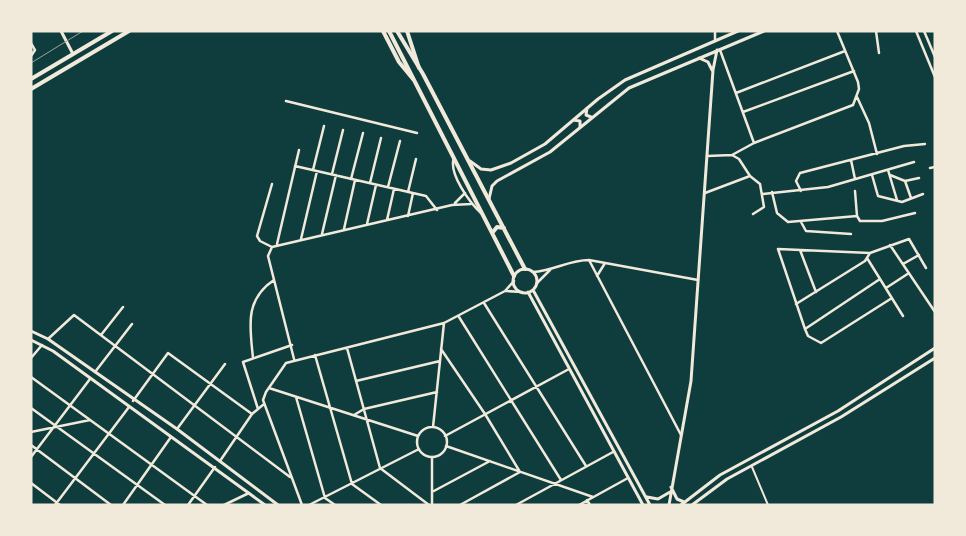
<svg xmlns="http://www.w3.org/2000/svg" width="966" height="536" viewBox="0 0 966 536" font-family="'DM Sans',sans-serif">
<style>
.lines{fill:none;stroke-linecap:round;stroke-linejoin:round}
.pedestrian{stroke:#f1e9da;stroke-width:2}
.minor{stroke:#f1e9da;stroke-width:2.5}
.tertiary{stroke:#f1e9da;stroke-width:3}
.secondary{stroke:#f1e9da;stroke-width:4}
.trunk{stroke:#f1e9da;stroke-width:4}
.rail{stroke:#97a49c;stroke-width:1}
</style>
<rect width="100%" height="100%" fill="#0f3d3e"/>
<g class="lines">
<path class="pedestrian" d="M752,467L768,505"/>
<path class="minor" d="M876,31L879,53
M916,31L935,77
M924,31L935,57
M715,40V31
M31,43L35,50
M720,50L754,143
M31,56L35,50
M736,93L845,51
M857,97L869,123L877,154
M286,101L417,133
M743,112L854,71
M732,155L754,143L853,105L859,89L858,82L837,31
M707,156L732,155L739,159L750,176L760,184L764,207L753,214
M454,158C448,173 470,203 481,213
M851,160L855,179
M295,166L426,196L437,210
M930,168L935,167
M313,170L324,126
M888,170L897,200
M332,174L343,130
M872,175L878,196L902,202L923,194
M890,175L905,181L919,178
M351,179L363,133
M905,181L911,198
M370,183L381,138
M388,187L400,141
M801,191L796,181L800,173L904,146L925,144
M855,191L857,216L860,221H882L915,213
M408,192L416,159
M772,192L777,213L788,222L857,216
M705,193L750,176
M763,194L828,187L914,162
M455,203L465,193
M408,216L413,193
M387,220L394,189
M801,222L806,231L851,234
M367,224L376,185
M344,229L355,180
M322,234L336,175
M301,239L317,171
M277,244L299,150
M890,245L935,312
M272,247L260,241L257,236L272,184
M800,250L816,292
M867,258L903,316
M589,260L681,435
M903,264L919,255
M533,272C553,271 569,260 589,260L698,280
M597,276L605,263
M537,283L550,270
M886,288L909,273
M506,291L522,292
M892,298L821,343L808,336L805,329L778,249L870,253L909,239L926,268
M484,303L586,466
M796,304L865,261L870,253
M459,317L561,480
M805,329L880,279
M101,335L123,307
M48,339L74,315L290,477
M347,348L380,468L429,505
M441,349L485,414L520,472L460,505
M315,355L352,484L381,505
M31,358L42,345
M253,358C250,327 244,300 274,280
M294,359L268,256L272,247L452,205L471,204
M95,372L132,324
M31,377L207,505
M356,381L440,361
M269,388L418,436
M296,397L325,498L335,505
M133,401L168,353L252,414
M31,408L165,505
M258,409L243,362L292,345
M354,415L364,409L437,392
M433,427L444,323
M417 442a15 15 0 1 1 30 0a15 15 0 1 1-30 0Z
M177,429L225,364
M31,432L90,420
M445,436L569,369
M31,445L111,505
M446,446L593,497
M31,457L90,379
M220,461L252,414L264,404
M31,483L60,505
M432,492L490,461
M587,500L590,505
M55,505L129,407
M123,505L171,437
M188,505L215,467
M224,505L249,493
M302,505L263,400L266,392L286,363L444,323L505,291L514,281
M309,505L419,449
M432,505V457
M516,505L613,452
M579,505L628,478"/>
<path class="tertiary" d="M61,31L73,54
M699,58L708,62L712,70
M587,108L586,115L591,117
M573,120L580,121V127
M470,161L481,169L491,170L511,163L545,144L598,99L625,80L738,31
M489,199L492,186L497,181L550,152L629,88L764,31
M513 281a12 12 0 1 1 24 0a12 12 0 1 1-24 0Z
M533,290L650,505
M528,292L643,505
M31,331L48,339L177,429L278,505
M31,340L53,351L265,505
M671,487L677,499L684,502
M647,497L658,499L670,492
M669,505L691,381L713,70L717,50
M681,505L720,475L838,411L935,348
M692,505L727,479L841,417L935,358"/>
<path class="secondary" d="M389,31L514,276
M397,31L423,74L525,269
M493,232L497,227L504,228"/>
<path class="trunk" d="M383,31L399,62L413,79
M407,31L419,68
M31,79L112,31
M31,89L129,31"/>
<path class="rail" d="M31,63L83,31"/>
</g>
<rect width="966" height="536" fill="none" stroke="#f1e9da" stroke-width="65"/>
</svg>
